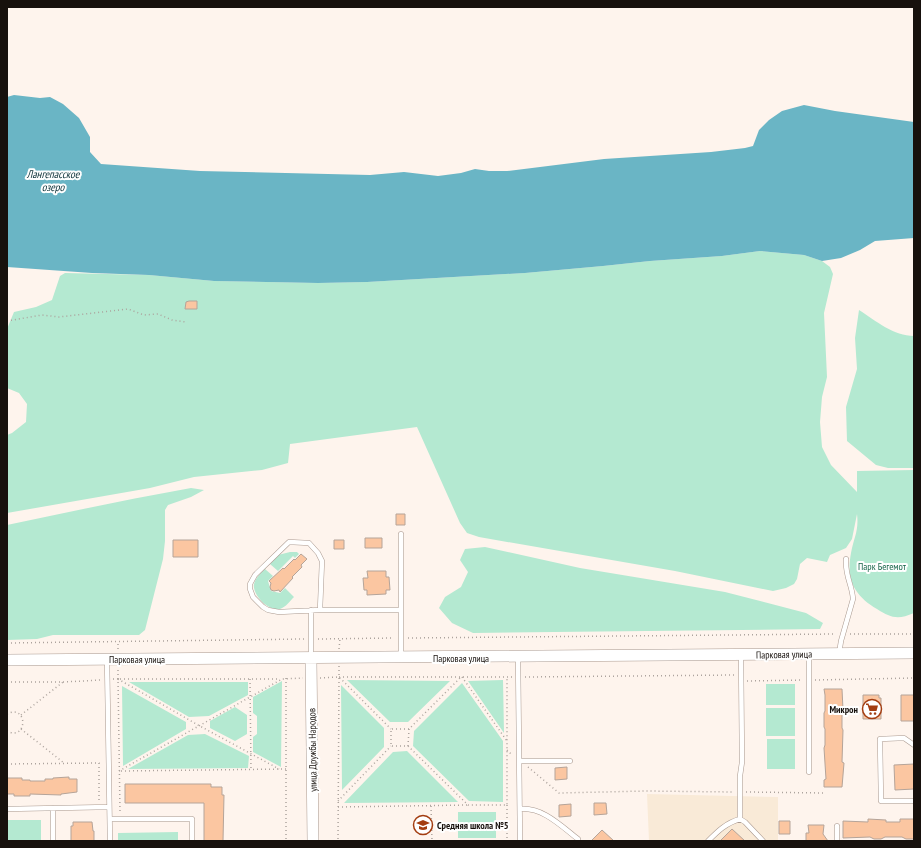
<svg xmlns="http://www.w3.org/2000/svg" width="921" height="848" viewBox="0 0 921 848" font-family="'PT Sans Narrow',sans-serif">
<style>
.commercial{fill:#f9ead7}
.green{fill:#b4e9d1}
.water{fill:#6ab5c5}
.building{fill:#fbc6a1;stroke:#b5a499}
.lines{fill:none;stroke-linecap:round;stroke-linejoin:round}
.service-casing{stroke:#aa998f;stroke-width:5.5}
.tertiary-casing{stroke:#aa998f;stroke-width:12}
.path{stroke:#aca39d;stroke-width:1.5;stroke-dasharray:1 3;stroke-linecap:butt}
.service{stroke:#fff;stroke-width:4.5}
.tertiary{stroke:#fff;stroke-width:11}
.labels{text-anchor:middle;stroke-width:4;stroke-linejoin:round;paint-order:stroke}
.park-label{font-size:10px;fill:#17654a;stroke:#fff}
.street-label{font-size:10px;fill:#17110d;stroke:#fff}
.poi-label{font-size:10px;font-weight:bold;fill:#17110d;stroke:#fff;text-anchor:end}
.water-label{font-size:11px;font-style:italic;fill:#092f36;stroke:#fff}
</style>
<rect width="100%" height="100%" fill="#fef4ed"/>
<path class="commercial" d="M647,794L778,797V841H649Z"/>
<path class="green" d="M760,251L804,255L822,261L830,267L833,274L824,313L827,377L822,397L820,422L822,447L831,465L857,492V471L914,470V613C898,620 891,618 877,609C854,595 846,580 851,553C854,537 859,531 857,514L852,539L846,548L830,555L827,562L807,558L800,564L797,579L794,584L786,588L773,591L675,571L479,537L467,533L460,523L417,427L290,444L288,463L262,470L194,477L150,488L7,513V435L12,433L26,422L27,404L19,393L7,388V329L14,312L36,307L52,300L60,276L65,273L149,275L214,281L318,283L367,282L525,273L603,266L650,261L722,256Z
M859,310C876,321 894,336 914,336V468H888L876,465L847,441L846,407L857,369L855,338Z
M191,488L204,490L191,497L168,505L165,510V541L163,559L145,630L139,635H53L37,639L7,640V525C68,512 130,499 191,488Z
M485,547L580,568L725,592L806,613L823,623L820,629L473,633L452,623L439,608L445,597L461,587L468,572L460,560L465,549Z
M290,552H297L299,554L295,558L293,556L278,571L270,564L278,555Z
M265,569L273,576L268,581L271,591L280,593L285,588L294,597C290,601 286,607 280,609C269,612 252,595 254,584C256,577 261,573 265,569Z
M347,680L450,681L408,722H390Z
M503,680L504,733L468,681Z
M282,681L281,767L253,752V737L257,734V716L253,713V697Z
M129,682H248V695L209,716L189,717Z
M462,683L503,741V802L469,801L413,746L414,731Z
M766,684H795V705H766Z
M341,685L384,728V747L342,790Z
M122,686L186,722V729L123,766Z
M235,707L247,715V734L235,741L210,728V721Z
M766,708H795V736H766Z
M205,734L249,756L248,768L128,769L188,735Z
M767,739H795V769H767Z
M407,751L458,802L344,803L393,752Z
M458,812H496V838H458Z
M7,820H41V841H7Z
M178,832V841H118V833Z"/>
<path class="water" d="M14,95L40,98L50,97L63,104L79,118L90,137V152L101,164L200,171L370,175L404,172L438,176L461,173L475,169L489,171H507L604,159L711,152L745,148L753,146L759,130L769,120L782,111L804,105L835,111L914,122V238L875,241L860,250L841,258L822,261L804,255L760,251L722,256L650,261L603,266L525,273L367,282L318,283L214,281L149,275L92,273L7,267V97Z"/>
<path class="building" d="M189,301H197V309H185L186,302Z
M396,514H405V525H396Z
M365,538H382V548H365Z
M173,540H198V557H173Z
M334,540H344V549H334Z
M301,554L307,559L301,565L302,567L292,577L293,578L280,592L279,590L274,591L271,590L270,587L271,583L269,581L283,568L284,569L294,559L295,560Z
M367,571H386V577H389L390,590H386V594L367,595V590H364L363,578H368Z
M824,689H842L843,710L842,712V728L843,730L842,762L844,763L842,787H824V780L826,779L824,748L825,745V729L824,727V713L825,711V695Z
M863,695H879V698H881V719H863Z
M901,695H914V721H901Z
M914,764V789L895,790L894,765Z
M567,767V779L555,780V768Z
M69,777V779H77V792L61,794V795L30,794V796H14V794H7V778H22V780H30V781H45V779H53V778Z
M125,784H211V787H222V795H224L223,841H204V803H125Z
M594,803H606L607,814L594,815Z
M571,804V816L559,817V805Z
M868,819L886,820V822H900V819H914V839H906L902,837H885L881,839H874L870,837L843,838V821L868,822Z
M779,821H790V834H779Z
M73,822H92L93,831H94V841H71V826H73Z
M808,825H824L823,834L828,841H806V833H809Z
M732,829L745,841H720Z
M602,830L614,841H591Z"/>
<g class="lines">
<defs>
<path id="service" d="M401,534V656
M320,610L322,561L318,553L309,543L289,542L255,575L250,584V589L253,597L263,607L268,610L279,612L320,610H401
M839,654L841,641L853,599C852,584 845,577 846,559
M311,657V610
M518,657L520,841
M107,659L110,841
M914,745L904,738L880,739L881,801H914
M520,761H570
M809,772V654
M53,808V841
M7,809L109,807
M520,809C543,807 561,826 578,839
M110,819H192V841
M740,819V776L742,762L741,655
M837,826V841
M708,841C718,831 726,823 740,819L745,822L763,841"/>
<path id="tertiary" d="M311,659L313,841
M7,660L914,653"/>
</defs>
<use href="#service" class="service-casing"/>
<use href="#tertiary" class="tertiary-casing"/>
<path class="path" d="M7,321L42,315L59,317L128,309L144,315L158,314L172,320L186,322
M850,634H914
M408,638L836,634
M318,639L394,638
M7,643L304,639
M118,649V642
M339,649L340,639
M339,666V677L391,729
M339,677H513
M462,677L507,741
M525,677L735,675
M286,678V841
M320,678L339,677L338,841
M113,679H118L120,812
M118,679L198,725L279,769
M118,679V669
M120,679H280
M250,679L251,770
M815,680L914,678
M747,681L803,680
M7,682H64L101,680
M7,714C28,703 28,742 7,731
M21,715L63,682
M21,729L64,763
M409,729H391V746H408L409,729L461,677
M408,746L468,805H507V678
M507,750L512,755
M7,764L99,763V801
M528,767L559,793L646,791L734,792
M119,771L282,679L303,678
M121,771L286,769
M746,792L824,793
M338,801L391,746
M507,805V841
M431,806L432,841
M338,807L468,805"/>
<use href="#service" class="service"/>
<use href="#tertiary" class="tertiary"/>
</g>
<defs>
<symbol id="supermarket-ring" viewBox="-11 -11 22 22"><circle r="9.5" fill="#fff" stroke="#a33d11" stroke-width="1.5"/><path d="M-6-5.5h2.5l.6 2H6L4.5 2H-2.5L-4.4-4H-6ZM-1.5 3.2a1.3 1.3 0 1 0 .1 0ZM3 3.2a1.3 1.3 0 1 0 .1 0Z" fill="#a33d11"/></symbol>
<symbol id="school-ring" viewBox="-11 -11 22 22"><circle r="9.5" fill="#fff" stroke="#a33d11" stroke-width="1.5"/><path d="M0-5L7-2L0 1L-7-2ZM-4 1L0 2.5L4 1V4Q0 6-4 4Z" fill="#a33d11"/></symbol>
</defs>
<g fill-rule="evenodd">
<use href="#supermarket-ring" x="861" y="698" width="22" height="22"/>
<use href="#school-ring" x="412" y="814" width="22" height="22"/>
</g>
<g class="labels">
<g class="park-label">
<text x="882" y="570">Парк Бегемот</text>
</g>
<g class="street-label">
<text transform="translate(784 654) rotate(-1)" y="4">Парковая улица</text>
<text x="461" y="662">Парковая улица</text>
<text x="137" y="663">Парковая улица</text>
<text transform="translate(312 750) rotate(-91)" y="4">улица Дружбы Народов</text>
</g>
<g class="poi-label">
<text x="858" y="713">Микрон</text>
<text x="437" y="829" text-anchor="start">Средняя школа №5</text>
</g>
<g class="water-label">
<text x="53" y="178">Лангепасское<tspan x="53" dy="13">озеро</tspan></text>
</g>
</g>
<rect width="921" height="848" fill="none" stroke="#17110d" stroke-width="16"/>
</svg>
